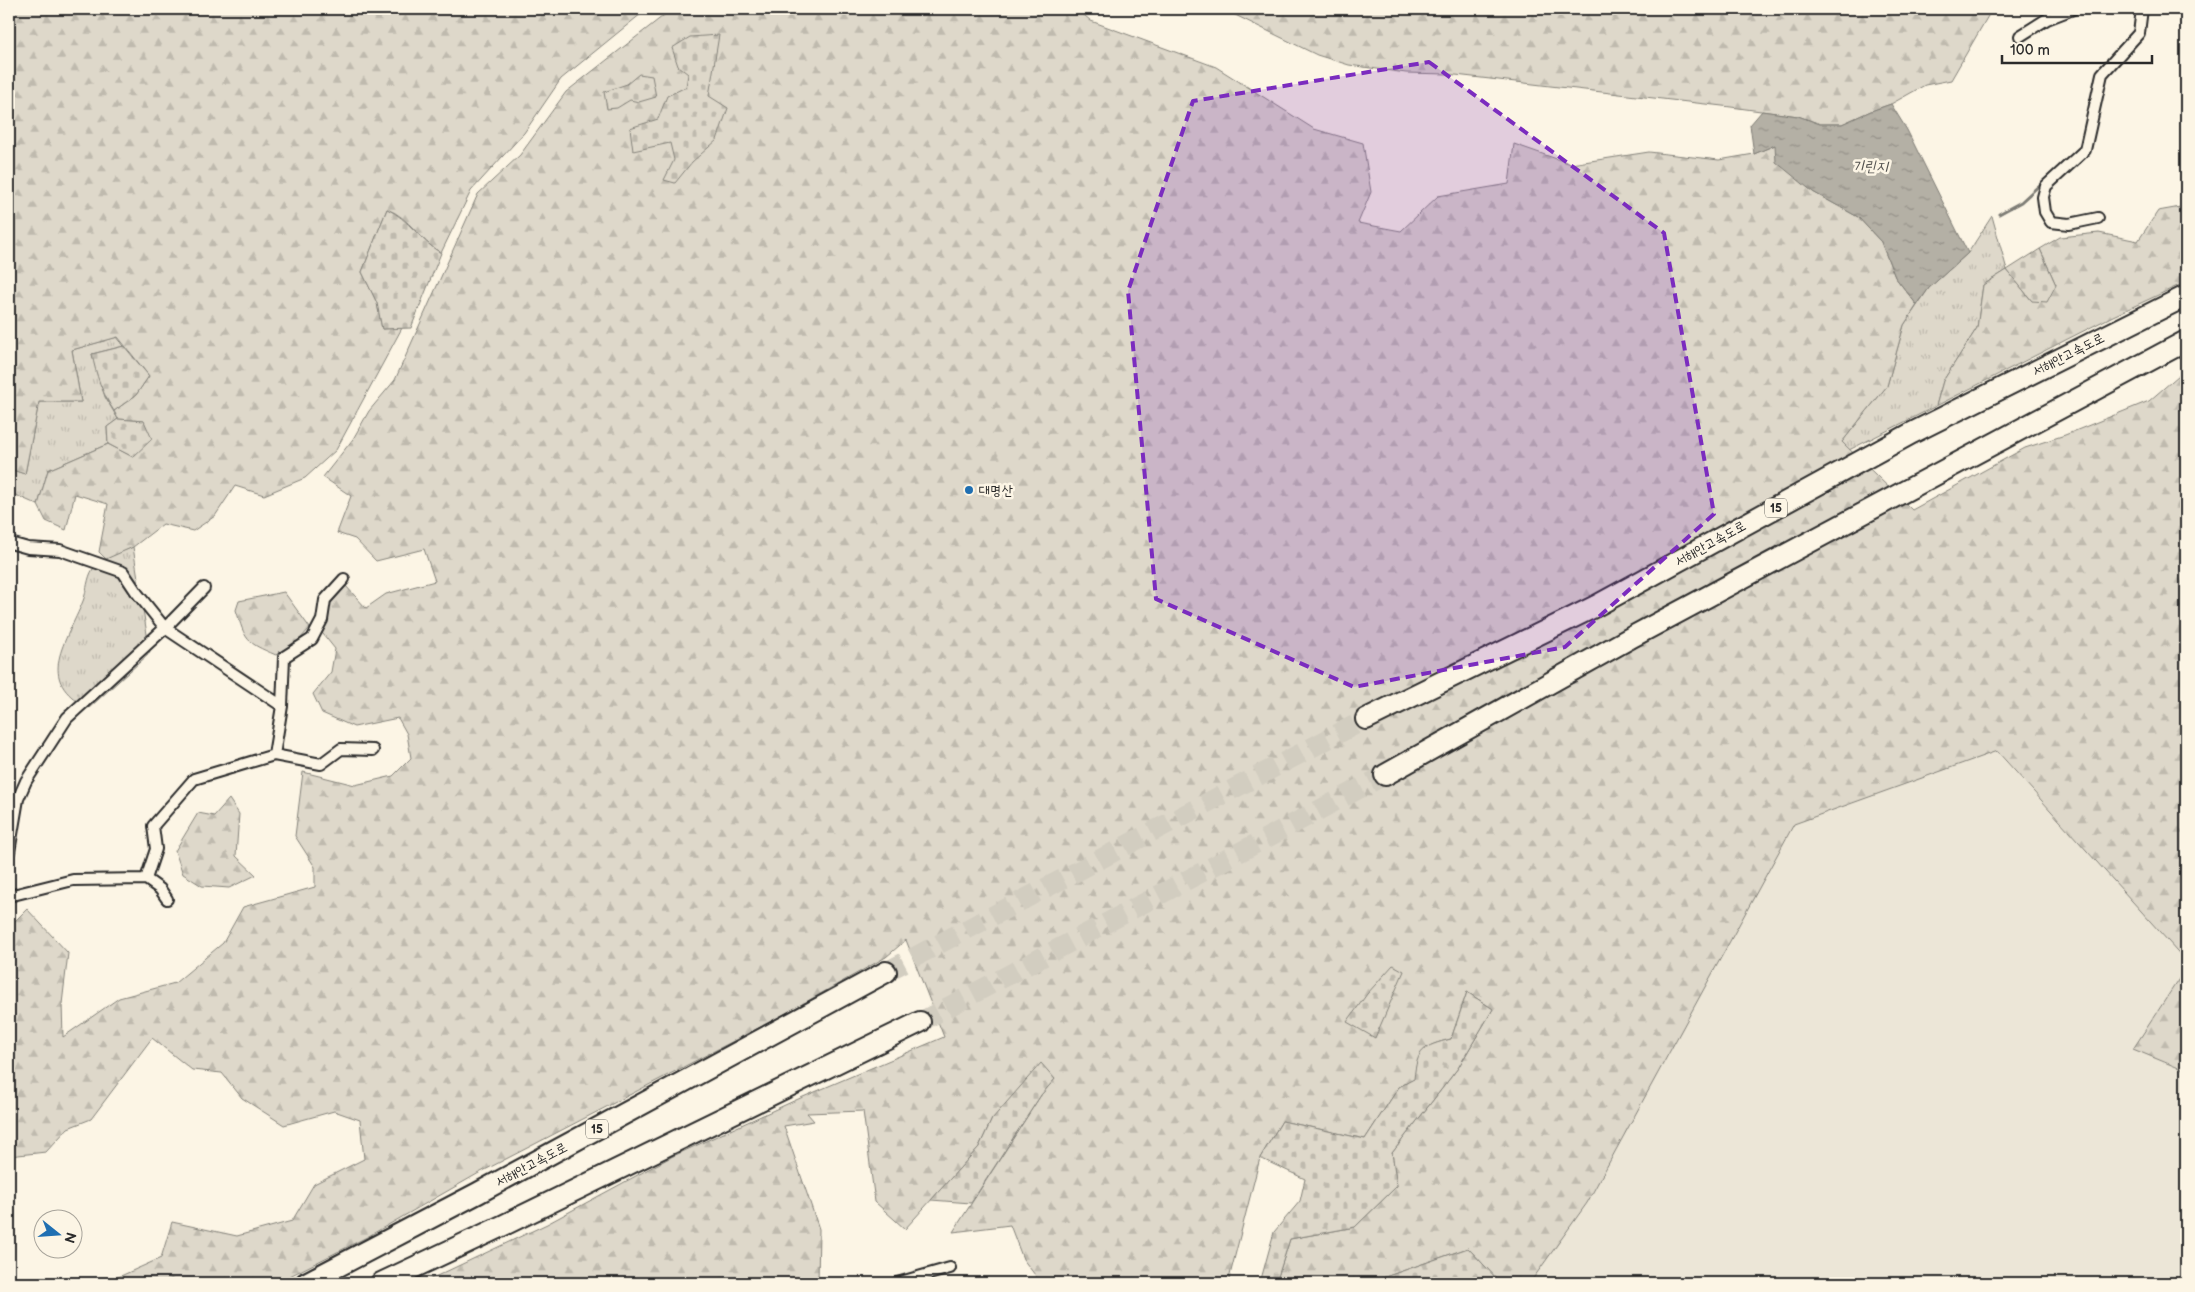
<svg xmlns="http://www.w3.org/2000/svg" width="2195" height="1292" viewBox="0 0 2195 1292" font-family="'Balsamiq Sans','Poor Story',sans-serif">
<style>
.built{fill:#ece6d7}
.grass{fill:url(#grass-tufts);stroke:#84827a}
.forest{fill:url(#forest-firs);stroke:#84827a}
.cemetery{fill:url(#cemetery-stones);stroke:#84827a}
.water{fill:url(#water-ripples);stroke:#7d7b74}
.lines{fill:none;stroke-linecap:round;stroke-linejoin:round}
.stream{stroke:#7d7b74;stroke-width:3}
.highway-tunnel{stroke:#d2cdc0;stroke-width:20;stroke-dasharray:20 10;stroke-linecap:butt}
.street-casing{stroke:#2b2b2b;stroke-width:14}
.highway-casing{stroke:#2b2b2b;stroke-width:24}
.street{stroke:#fcf5e5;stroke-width:10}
.highway{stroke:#fcf5e5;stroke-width:20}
.marked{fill:#7b2cbf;fill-opacity:0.2;stroke:#7b2cbf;stroke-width:4;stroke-dasharray:10 6;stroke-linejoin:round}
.poi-dot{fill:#1f6fb2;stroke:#fcf5e5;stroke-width:2}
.labels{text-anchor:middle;stroke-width:5;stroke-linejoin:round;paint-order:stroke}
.shield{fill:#fcf5e5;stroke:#6a6863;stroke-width:1}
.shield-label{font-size:12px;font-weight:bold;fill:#2b2b2b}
.street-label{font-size:14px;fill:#2b2b2b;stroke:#fcf5e5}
.poi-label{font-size:14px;fill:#2b2b2b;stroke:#fcf5e5;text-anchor:start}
.water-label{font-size:15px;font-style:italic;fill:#545350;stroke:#fcf5e5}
</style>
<defs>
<pattern id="grass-tufts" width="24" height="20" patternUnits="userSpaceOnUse" patternTransform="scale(1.25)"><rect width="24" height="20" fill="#ded8ca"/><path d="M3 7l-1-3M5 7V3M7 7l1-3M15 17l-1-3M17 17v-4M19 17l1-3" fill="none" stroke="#bfbaae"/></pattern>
<pattern id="forest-firs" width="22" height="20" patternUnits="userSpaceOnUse" patternTransform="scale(1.25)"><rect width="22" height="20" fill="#ded8ca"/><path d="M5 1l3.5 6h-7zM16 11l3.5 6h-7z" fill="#bfbaae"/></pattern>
<pattern id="cemetery-stones" width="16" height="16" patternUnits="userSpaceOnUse" patternTransform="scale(1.25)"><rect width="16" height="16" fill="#ded8ca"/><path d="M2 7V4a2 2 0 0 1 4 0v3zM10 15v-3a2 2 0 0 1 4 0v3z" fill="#bfbaae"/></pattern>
<pattern id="water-ripples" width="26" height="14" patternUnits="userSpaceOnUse" patternTransform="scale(1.25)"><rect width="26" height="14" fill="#b4b0a5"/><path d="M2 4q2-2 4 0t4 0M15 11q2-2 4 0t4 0" fill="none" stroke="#938f87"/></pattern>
</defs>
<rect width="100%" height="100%" fill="#fcf5e5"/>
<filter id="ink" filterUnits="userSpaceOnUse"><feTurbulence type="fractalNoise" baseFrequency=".02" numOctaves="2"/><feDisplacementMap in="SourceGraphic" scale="10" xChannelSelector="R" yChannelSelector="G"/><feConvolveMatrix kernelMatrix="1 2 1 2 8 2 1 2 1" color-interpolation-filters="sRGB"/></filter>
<g filter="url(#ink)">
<path class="built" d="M1996,751L2186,961V968L2134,1048L2186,1071V1283H1533L1532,1280L1587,1203L1793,824Z"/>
<path class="grass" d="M1992,216L2007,270L1983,285L1977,328L1943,381L1936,406L1849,450L1842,442L1887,386L1904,325L1929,288L1968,253Z
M117,337L124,346L92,354L105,397L118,419L107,427L108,444L48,470L38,505L9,492V469L25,474L39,402H81L72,350Z
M133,547L150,653L89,708C33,680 67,642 83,601C87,592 87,577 93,569C101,558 122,552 133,547Z"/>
<path class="forest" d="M9,9H647L561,79L524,133L471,191L441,253C420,241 409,217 387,209L362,272L377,303L382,329L402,328L336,450L305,478L264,495L235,486L215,516L193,531L163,524L133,547L106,559L99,552L108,504L75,494L66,530L46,521L38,505L48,470L108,444L133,457L144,421L118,419L114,411L136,395L149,376L118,337L72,350L81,402H39L25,474L9,469Z
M672,9H1077L1091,21L1216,67L1314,129L1363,143L1371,192L1358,223L1401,231L1438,196L1509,184L1514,144L1571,164L1649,152L1719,160L1754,154L1775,145L1813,192L1858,217L1881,242L1895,277L1917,305L1904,325L1887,386L1842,442L1912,510L2025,448L2065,435L2149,401L2186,369V961L1997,751L1794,824L1587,1203L1532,1280L1533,1283H1496L1497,1279L1468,1248L1368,1283H1276L1290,1239L1355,1227L1397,1186L1392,1153L1458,1068L1493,1009L1467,992L1451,1039C1423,1046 1417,1050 1415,1079L1399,1087L1365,1139L1282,1121L1260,1158L1228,1283H1033L1038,1279L1023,1259L1010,1225L953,1232L1041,1095L1055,1079L992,1119L979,1147L905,1229L875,1202L863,1111L807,1113L814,1121L784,1126L819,1229L818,1283H422L547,1224L671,1157L796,1100L944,1037L906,940L886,957L772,1021L479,1173L367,1237L276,1283H105L161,1258L172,1222L237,1236L292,1221L314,1184L364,1159L360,1120L334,1111L284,1125L242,1098L222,1073L192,1070L152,1038L91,1119L68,1128L46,1152L9,1156V927L27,909L68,953L62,1004L63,1037L119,998L175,983L223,943L243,907L315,887V867L295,836L303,772L355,785L393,776L411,758L407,734L398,718L354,727L322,713L313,694L331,672L335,649L319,629L328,604L345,585L366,608L386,594L435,581L424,549L376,561L355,539L337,533L351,496L323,477L353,439L369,411L395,380L478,194L520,155L566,92Z
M1223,9H1992L1951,80L1925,85L1891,104L1871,111L1842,124H1820L1798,116L1731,107L1447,74L1406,73L1349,65L1317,55Z
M2186,206V282L2113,316L1936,406L1943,381L1977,328L1983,285L2007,270L2032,301L2056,285L2040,249L2060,237L2099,233L2138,241L2158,211Z
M284,592L310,628L299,640L276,655C245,642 246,641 236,610L239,601Z
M229,799L239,814L236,856L256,875L229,888L202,886L183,874L175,851L198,813L214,816Z
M2186,968V1071L2133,1049Z"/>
<path class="cemetery" d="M719,35L709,96L728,108L717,140L692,162L675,183L664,180L674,160L670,143L633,151L630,128L658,119L667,96L686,87L688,74L678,66L672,48L690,37Z
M639,74L652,76L656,97L639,102L630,100L617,108L607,109L604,92L627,84Z
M387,209C409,219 420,241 441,253L411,328L382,329L377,303L362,272Z
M2040,249L2056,285L2047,302L2032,301L2007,270Z
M124,346L149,376L136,395L114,411C102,393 96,375 92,354Z
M118,419L144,421L152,439L133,457L108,444L107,427Z
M1393,965L1404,971L1375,1038L1347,1022L1367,994Z
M1467,992L1493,1009L1458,1068L1392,1153L1397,1186L1355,1227L1290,1239L1276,1283H1260L1274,1232L1300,1201L1305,1179L1260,1158L1282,1121L1365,1139L1399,1087L1414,1079C1417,1049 1423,1046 1451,1039Z
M1041,1063L1055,1079L1041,1095L971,1203L931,1200L979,1147L992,1119Z
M1468,1248L1498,1280L1496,1283H1368Z"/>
<path class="water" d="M1891,104L1907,130L1968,253L1929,288L1917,305L1895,277L1881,242L1858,217L1813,192L1776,162L1775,145L1754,154L1750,125L1762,111L1798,116L1820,124H1842L1871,111Z"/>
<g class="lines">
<path class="stream" d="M2088,116L2091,100
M1999,214L2021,202L2056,170"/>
<path class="highway-tunnel" d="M886,972L1366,719
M920,1022L1385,775"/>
<defs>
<path id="street" d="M2020,36L2047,19L2073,9
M2098,218L2069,224L2051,222L2045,212L2043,197L2046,186L2085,150L2102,74L2139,33L2142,9
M282,706L284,657L312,639L322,620L325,600L344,579
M274,755L321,764L341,749L373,750
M9,852L18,799L26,781L67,718L165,628L204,588
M146,879L160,889L167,899
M9,896L73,880L146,879L156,849L153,826L194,779L274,755L282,706L165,628L137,593L123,572L60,550L28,548L10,543
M897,1283L950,1268"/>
<path id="highway" d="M1366,719L1596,606L1912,433L2186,296
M1385,775L1632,637L2186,341
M306,1283L478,1193L886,972
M381,1283L504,1225L920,1022"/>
</defs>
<use href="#street" class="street-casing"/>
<use href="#highway" class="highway-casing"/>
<use href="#street" class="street"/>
<use href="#highway" class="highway"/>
</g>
</g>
<path class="marked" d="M1429,62L1664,233L1714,514L1565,647L1354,687L1156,599L1128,291L1193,101Z"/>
<circle class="poi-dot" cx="969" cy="490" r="5"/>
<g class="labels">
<g class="shield">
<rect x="1765" y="498.5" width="22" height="19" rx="4"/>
<rect x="586" y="1119.5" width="22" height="19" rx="4"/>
</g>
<g class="shield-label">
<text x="1776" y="512">15</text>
<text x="597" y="1133">15</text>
</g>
<g class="street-label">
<text transform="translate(2068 354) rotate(-27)" y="5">서해안고속도로</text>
<text transform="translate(1710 543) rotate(-29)" y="5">서해안고속도로</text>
<text transform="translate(531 1164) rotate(-28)" y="5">서해안고속도로</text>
</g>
<g class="poi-label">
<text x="979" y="495">대명산</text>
</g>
<g class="water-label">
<text x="1870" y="171">기린지</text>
</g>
</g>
<rect width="2195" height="1292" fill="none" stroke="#fcf5e5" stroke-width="30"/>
<rect x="15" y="15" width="2165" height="1262" fill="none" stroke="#2b2b2b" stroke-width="2" filter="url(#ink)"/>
<g transform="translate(58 1234) rotate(107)"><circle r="24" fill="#fcf5e5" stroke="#a8a49b"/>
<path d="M0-4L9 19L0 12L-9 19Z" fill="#1f6fb2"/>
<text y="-8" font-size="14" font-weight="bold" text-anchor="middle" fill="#2b2b2b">N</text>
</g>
<path d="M2002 55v8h150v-8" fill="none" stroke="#2b2b2b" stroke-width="2.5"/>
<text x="2010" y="55" font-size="15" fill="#2b2b2b" stroke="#fcf5e5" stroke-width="4" paint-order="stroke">100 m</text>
</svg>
